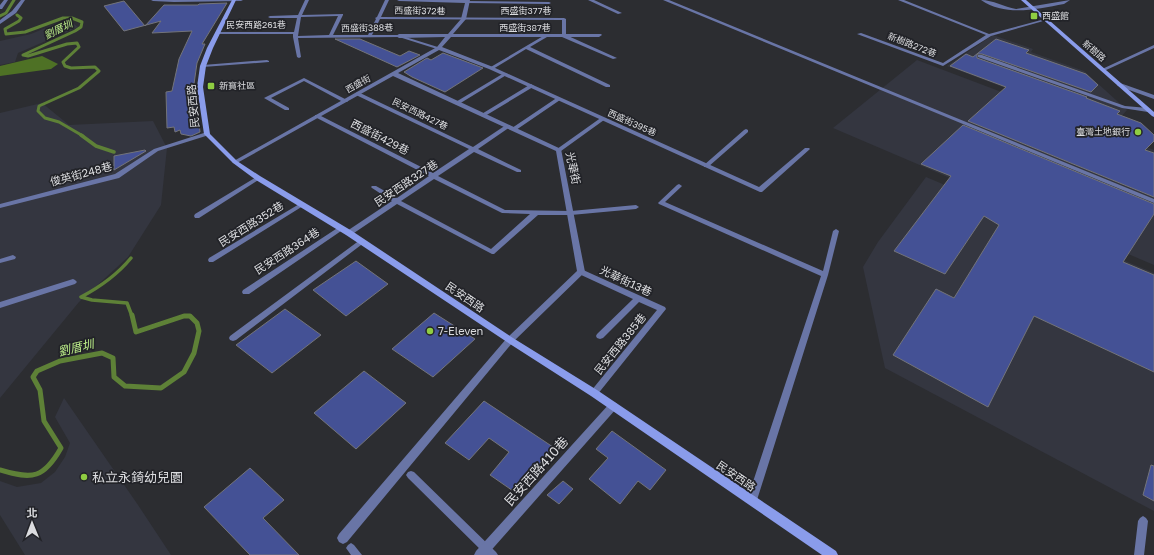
<svg xmlns="http://www.w3.org/2000/svg" width="1154" height="555" viewBox="0 0 1154 555" font-family="'Golos Text','Noto Sans TC',sans-serif">
<style>
.built{fill:#343640}
.forest{fill:#4e7125}
.lines{fill:none;stroke-linecap:round;stroke-linejoin:round}
.stream-far2{stroke:#5e8137;stroke-width:3}
.stream-far1{stroke:#5e8137;stroke-width:3.5}
.stream{stroke:#5e8137;stroke-width:5}
.building{fill:#445195;stroke:#73747a}
.lane{fill:#6975a6;fill-rule:evenodd}
.street{fill:#6975a6;fill-rule:evenodd}
.secondary{fill:#8a9ceb;fill-rule:evenodd}
.poi-dot{fill:#8fcd42;stroke:#222328;stroke-width:1.5}
.labels{text-anchor:middle;stroke-width:3.5;stroke-linejoin:round;paint-order:stroke}
.far-street-label{font-size:9px;fill:#dbdcdf;stroke:#222328}
.far-poi-label{font-size:9px;fill:#dbdcdf;stroke:#222328;text-anchor:start}
.far-water-label{font-size:10px;font-style:italic;fill:#bdef89;stroke:#222328}
.street-label{font-size:11px;fill:#dbdcdf;stroke:#222328}
.poi-label{font-size:11px;fill:#dbdcdf;stroke:#222328;text-anchor:start}
.water-label{font-size:12px;font-style:italic;fill:#bdef89;stroke:#222328}
.near-street-label{font-size:13px;fill:#dbdcdf;stroke:#222328}
.near-poi-label{font-size:13px;fill:#dbdcdf;stroke:#222328;text-anchor:start}
</style>
<rect width="100%" height="100%" fill="#2c2d31"/>
<path class="built" d="M67,19L78,27L18,53L15,62L0,65V41L31,34Z
M993,35L1033,49L1031,52L1084,71L1127,110L1111,128L947,66Z
M917,60L1154,150V265L833,128Z
M42,103L69,125L153,121L167,148L161,205L128,257L79,302L0,398V113Z
M926,177L1154,273V511L885,368L863,267L878,242Z
M64,398L138,505L171,555H25L0,515V481L17,487L41,483L55,472L65,457L70,443L55,417Z"/>
<path class="forest" d="M42,56L58,64L51,69L0,76V66Z"/>
<g class="lines">
<path class="stream-far2" d="M17,15L21,18L19,21L5,29L6,34L25,32L63,18H72L82,22L81,27L75,31L23,55L28,56L67,44L77,43L79,47L63,62L65,66L71,68L95,67L99,71L79,88L39,106L38,111L45,118L59,122L83,136
M0,16L6,13L14,0"/>
<path class="stream-far1" d="M81,135L96,146L114,152
M131,258C117,275 100,287 81,297L92,300L127,303L132,316
M185,316H190"/>
<path class="stream" d="M0,470C33,480 44,478 61,448L44,421L40,390L33,377L37,371L60,361L102,353L113,358L114,377L125,386L161,388L184,372L194,353L199,331L197,323L190,316H184L136,332L132,315"/>
</g>
<path class="building" d="M124,1L145,26L164,5H198L199,4L227,3L202,44H205L197,63L192,98L196,97L200,132L191,136L181,134L180,130L175,132L174,127L167,128L166,92L172,91L179,59L192,31L152,33L161,21L124,31L104,6Z
M335,39H360L400,56L409,51L420,55L397,67Z
M996,39L1029,50L1026,53L1086,74L1098,85L1091,92L982,54H977V58L1087,97L1086,98L1120,111L1117,114L1141,123L1154,135V141L1145,150L1154,153V197L968,121L1006,87L950,66L966,54L973,57Z
M443,53L483,68L445,92L412,77L404,72L427,58L431,60Z
M963,125L1154,204V214L1123,262L1154,275V372L1034,316L988,407L893,355L936,289L954,298L999,225L984,216L945,274L894,251L951,176L921,164Z
M145,150L146,151L114,170V156Z
M356,261L388,284L346,316L313,290Z
M285,309L321,335L272,373L236,345Z
M434,313L475,339L433,377L392,349Z
M364,371L406,403L356,449L314,413Z
M484,401L553,447L516,493L490,475L509,452L489,438L469,460L445,443Z
M612,431L666,470L650,490L638,481L620,504L589,479L608,458L596,449Z
M1151,465L1154,466V501L1143,495Z
M250,468L284,500L263,518L299,555H250L204,507Z
M563,481L573,489L559,504L547,495Z"/>
<g class="lines">
<path class="lane" d="M305,0H309L302,15L343,14V15L333,35H368L376,19L375,18L377,17L385,0H389L381,17L564,18L566,19V35L617,58L613,59L562,37V20L380,19L372,35H399L441,48L437,49L399,37L298,38L301,57L299,58L297,57L293,37V34H217L215,33L217,32H294L297,18H270L268,17L270,16L298,15ZM338,16L329,35L298,36L301,17Z
M588,0H594L622,13L618,14Z
M663,0H669L1154,199V203Z
M898,0H904L989,34L1045,19L1047,20L991,36L943,66L857,34L861,33L943,63L986,35Z
M466,1L549,2L551,3L549,4L467,3H466Z
M545,35L547,36V37L530,47L610,85V87H606L526,49L493,69L489,68Z
M1154,45V48L1104,71L1100,70Z
M978,55H982L1125,106L1148,108L1151,110L1148,112L1122,108L978,57Z
M267,60L269,61V62L203,67L201,66L203,65Z
M504,73L508,74L459,104L457,105L454,103Z
M304,78L347,100L348,101L347,102H343L304,81L271,98L289,108V110H285L264,98Z
M531,84L534,86L533,87L485,116L483,117L480,115Z
M358,92L473,147L506,125H510V127L478,149L521,170V172H517L474,152L438,176L505,210L571,211L636,205L639,207L636,209L571,215H538L494,254H492L397,204L351,235H347L346,233L347,231L392,201L372,188L371,187L372,186H376L397,198L429,176L315,117V115H319L433,173L469,149L356,95V93ZM434,179L502,213L530,214L491,249L401,201Z
M558,97L561,99L560,100L516,130H512V128Z
M602,117L605,119L604,120L561,151H557V149Z
M746,129L748,130V132L708,167H704V165L744,130Z
M258,176L261,178L260,179L199,218H195L194,216L195,214Z
M679,184L682,186L681,187L665,202L823,271L833,231L836,229L839,231L828,275L757,500L755,503L752,504L749,503L747,500L821,276L659,204L658,203L659,202L677,185Z
M301,203L304,205L303,206L213,262H209L208,260L209,258Z
M339,227H343L344,229L249,294H243L242,292L243,290Z
M360,240H362L365,242L236,340L233,341L230,340L229,338L230,336Z
M13,255L16,257L15,259L0,263V259Z
M581,269L665,307L666,309L597,395L594,396L591,395L590,393L591,391L657,310L639,302L603,338L600,339L597,338L596,336L597,334L633,299L579,274L578,272Z
M73,279L75,280L77,282L75,284L0,308V302Z
M411,471L414,472L496,552L498,555H486L408,478L406,475L408,472Z
M1143,516L1146,518L1148,521L1144,555H1134L1138,521L1140,518Z
M351,543L354,545L362,555H351L346,548L348,545Z"/>
<path class="street" d="M4,0H8L2,9H0V5Z
M21,0H25L16,13L0,24V20L12,11Z
M151,0H243L241,1L174,2L153,1Z
M397,0H470L466,19L453,34H601L602,35L599,37H451L442,47L493,67L759,187L805,148H809L810,149L762,192H760L489,69L439,50L398,73L561,149L585,272L513,342L347,542L343,544L339,542L337,538L339,534L507,338L577,271L556,151L393,76L237,163L235,164L232,162L437,47L445,37L399,38L396,36L399,34H448L461,19L465,3L399,1Z
M981,0C993,0 1004,7 1016,9L1070,0L1064,4C1036,9 1006,17 981,0Z
M1120,83L1154,95V99L1118,86L1117,85Z
M207,132L210,134L209,135L158,151L119,178L0,208V204L115,174L154,149Z
M613,402L616,403L618,406L616,409L487,555H474L476,551L610,403Z"/>
<path class="secondary" d="M232,0H236L213,48L206,66L203,87L210,134L237,161L260,176L352,231L513,338L597,390L836,551L838,555H822L591,396L507,342L346,235L256,180L233,163L204,134L197,87L200,66L207,48Z
M1021,0H1026L1154,112V117L1152,116Z"/>
</g>
<g class="poi-dot">
<rect x="1030" y="12" width="8" height="8" rx="2"/>
<rect x="207" y="82" width="8" height="8" rx="2"/>
<circle cx="1138" cy="132" r="4"/>
<circle cx="430" cy="331" r="4"/>
<circle cx="84" cy="477" r="4"/>
</g>
<g class="labels">
<g class="far-street-label">
<text transform="translate(420 11) rotate(1)" y="3">西盛街372巷</text>
<text x="526" y="14">西盛街377巷</text>
<text x="256" y="28">民安西路261巷</text>
<text transform="translate(367 28) rotate(-1)" y="3">西盛街388巷</text>
<text x="525" y="31">西盛街387巷</text>
<text transform="translate(912 45) rotate(21)" y="3">新樹路272巷</text>
<text transform="translate(1094 51) rotate(41)" y="3">新樹路</text>
<text transform="translate(358 84) rotate(-29)" y="3">西盛街</text>
<text transform="translate(420 114) rotate(26)" y="3">民安西路427巷</text>
<text transform="translate(632 123) rotate(24)" y="3">西盛街395巷</text>
</g>
<g class="far-poi-label">
<text x="1042" y="19">西盛館</text>
<text x="219" y="89">新寶社區</text>
<text x="1130" y="135" text-anchor="end">臺灣土地銀行</text>
</g>
<g class="far-water-label">
<text transform="translate(58 29) rotate(-26)" y="4">劉厝圳</text>
</g>
<g class="street-label">
<text transform="translate(193 106) rotate(-95)" y="4">民安西路</text>
<text transform="translate(380 137) rotate(27)" y="4">西盛街429巷</text>
<text transform="translate(573 168) rotate(78)" y="4">光華街</text>
<text transform="translate(81 174) rotate(-15)" y="4">俊英街248巷</text>
<text transform="translate(406 183) rotate(-34)" y="4">民安西路327巷</text>
<text transform="translate(251 224) rotate(-32)" y="4">民安西路352巷</text>
<text transform="translate(287 251) rotate(-33)" y="4">民安西路364巷</text>
<text transform="translate(626 281) rotate(25)" y="4">光華街13巷</text>
<text transform="translate(465 297) rotate(34)" y="4">民安西路</text>
<text transform="translate(620 344) rotate(-51)" y="4">民安西路385巷</text>
<text transform="translate(736 476) rotate(34)" y="4">民安西路</text>
</g>
<g class="poi-label">
<text x="438" y="335">7-Eleven</text>
</g>
<g class="water-label">
<text transform="translate(76 348) rotate(-13)" y="4">劉厝圳</text>
</g>
<g class="near-street-label">
<text transform="translate(536 471) rotate(-48)" y="5">民安西路410巷</text>
</g>
<g class="near-poi-label">
<text x="92" y="482">私立永錡幼兒園</text>
</g>
</g>
<g transform="translate(32 523) rotate(359)" stroke="#222328" stroke-width="3" paint-order="stroke">
<path d="M0-3L7 15L0 10L-7 15Z" fill="#dbdcdf"/>
<text y="-6" font-size="11" font-weight="bold" text-anchor="middle" fill="#dbdcdf">北</text>
</g>
</svg>
